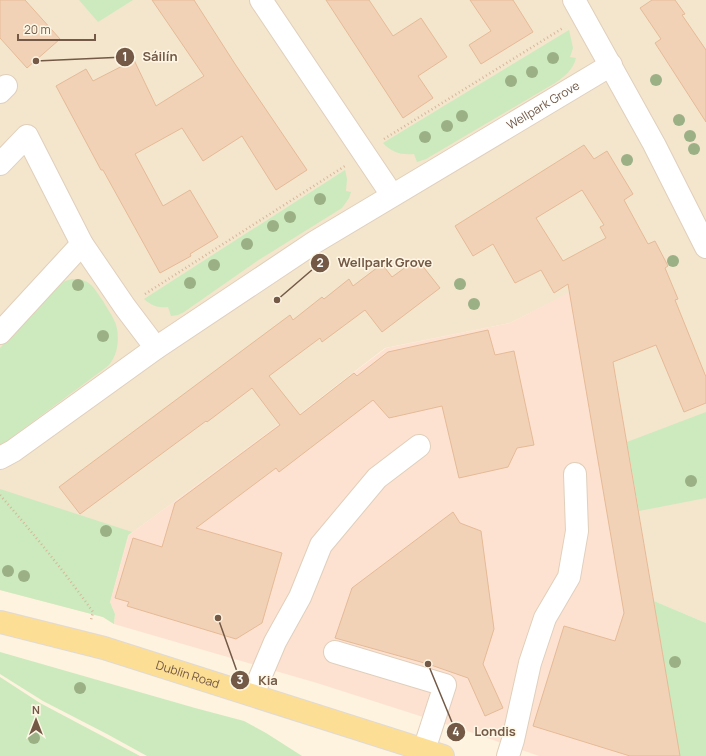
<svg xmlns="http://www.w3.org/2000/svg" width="706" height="756" viewBox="0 0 706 756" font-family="Manrope,sans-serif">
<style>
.residential{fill:#f4e5cd}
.commercial{fill:#fde2d2}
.green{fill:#cceabd}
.building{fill:#f2d2b6;stroke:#e5ba96;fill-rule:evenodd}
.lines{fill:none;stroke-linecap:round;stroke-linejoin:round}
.minor-casing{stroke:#e0cfbb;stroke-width:24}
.major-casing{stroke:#e0dad6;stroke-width:24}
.path{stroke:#d7b699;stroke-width:2.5;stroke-dasharray:1 3;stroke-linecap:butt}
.minor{stroke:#fff;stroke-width:22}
.major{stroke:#fdde95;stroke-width:22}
.tree{fill:#9cb086}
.labels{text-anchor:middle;stroke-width:3;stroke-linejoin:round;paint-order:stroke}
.street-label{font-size:12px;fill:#735946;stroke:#fff7e5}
.leader{fill:none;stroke:#735946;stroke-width:1.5}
.callout-dot{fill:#735946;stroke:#fff7e5;stroke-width:1.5}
.mark-label{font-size:12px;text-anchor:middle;font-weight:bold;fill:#fff}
.callout-label{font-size:13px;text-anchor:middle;font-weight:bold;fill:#735946;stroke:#fff7e5;stroke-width:3;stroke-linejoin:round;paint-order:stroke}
</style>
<rect width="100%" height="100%" fill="#fdf3de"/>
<path class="residential" d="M0,0H706V623L654,601L599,278L510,323L385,348L289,422H282L129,535L110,602L114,624L103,617L0,590Z"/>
<path class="commercial" d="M599,277L654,601L679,756H539L473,733L317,683L114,624L115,614L110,602L129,535L282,422H289L386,348L510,323Z"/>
<path class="green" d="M79,0H133L98,22Z
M569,30L573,48L570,57L576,58C573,70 565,76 555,83L426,159L417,162L414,154C402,155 392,153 383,143Z
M345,170L347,179L346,191L351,192L349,198L342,208L257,261L184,312L178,315L171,316L168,307C158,308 152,306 144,299Z
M72,279C91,279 93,287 103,301C106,307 111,313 114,320C120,331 119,352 111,362C110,364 107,367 104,369L0,446V348L59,283Z
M706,412V498L639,511L627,442Z
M0,489L132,532L128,535L110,602L115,614L114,624L103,617L0,590Z
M654,601L706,623V756H679Z
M0,652L195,708L244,721L266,733L302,756H147L107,734L43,701L0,674Z
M0,677L40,703L140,756H0Z"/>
<path class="building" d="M0,0H25L60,39L27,68L0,38Z
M152,0H194L235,64L307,170L276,190L242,136L203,161L182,128L135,154L163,206L190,190L218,237L190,254L191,256L160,273L103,170H101L56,86L86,69L93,81L134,60L156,106L204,76Z
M326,0H369L393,36L421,18L447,57L418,76L433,98L403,118Z
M470,0H513L533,32L481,64L469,45L491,31Z
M652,0H675L685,14L682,15L706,50V122L655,43L661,39L640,8Z
M584,145L594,159L607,151L633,194L624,200L648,244L655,241L668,266L665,268L678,299L675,300L706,377V403L684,412L656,345L613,362L680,756H630L533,726L564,626L615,641L624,613L568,284L554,293L541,270L515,283L493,244L473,256L455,226ZM582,190L604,225L600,227L606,238L563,261L536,218Z
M417,259L440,288L382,332L365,310L322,342L320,338L269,376L300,415L354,373L357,376L388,352L488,330L495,355L514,351L534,445L517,448L508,467L459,478L442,406L389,418L373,400L279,472L276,468L196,528L282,553L262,623L236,639L127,606L129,602L115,598L133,538L162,547L175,503L280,425L252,388L207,422L206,421L80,514L59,487L290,315L293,320L322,297L324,299L349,279L353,286L382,264L392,277Z
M453,512L460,523L481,531L494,629L483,664L503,708L485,716L468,678L428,664L335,638L352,588Z"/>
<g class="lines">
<defs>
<g id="minor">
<path d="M261,0L392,195"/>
<path d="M574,0L654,144L706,247"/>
<path d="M0,92L6,86"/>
<path d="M0,164L27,136L82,244L125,307L156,348"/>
<path d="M0,333L82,244"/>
<path id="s1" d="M0,458L13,451L156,348L315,242L611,65"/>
<path d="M335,652L445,685L424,750"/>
<path d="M253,694L275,642L300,597L321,545L377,478L419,446"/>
<path d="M508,756L513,740L530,663L545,618L569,577L577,531L575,474"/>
</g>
<g id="major">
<path id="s2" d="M0,622L104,648L443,756"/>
</g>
</defs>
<use href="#minor" class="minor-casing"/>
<use href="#major" class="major-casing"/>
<path class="path" d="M384,139L563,28
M145,294L345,166
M0,495C33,533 64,571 93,612L91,620"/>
<use href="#minor" class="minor"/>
<use href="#major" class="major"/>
</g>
<g class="tree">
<circle cx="553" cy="58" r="6"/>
<circle cx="532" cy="72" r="6"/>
<circle cx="656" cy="80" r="6"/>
<circle cx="511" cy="81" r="6"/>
<circle cx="462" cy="116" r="6"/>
<circle cx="679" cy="120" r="6"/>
<circle cx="447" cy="126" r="6"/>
<circle cx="690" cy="136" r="6"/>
<circle cx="425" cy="137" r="6"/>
<circle cx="694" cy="149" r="6"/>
<circle cx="627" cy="160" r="6"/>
<circle cx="320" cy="199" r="6"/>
<circle cx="290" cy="217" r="6"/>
<circle cx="273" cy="226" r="6"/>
<circle cx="247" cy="244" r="6"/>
<circle cx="673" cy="261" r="6"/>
<circle cx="214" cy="265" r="6"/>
<circle cx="190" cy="283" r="6"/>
<circle cx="460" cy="284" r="6"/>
<circle cx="78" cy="285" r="6"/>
<circle cx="474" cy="304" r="6"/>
<circle cx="103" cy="336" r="6"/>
<circle cx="691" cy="481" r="6"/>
<circle cx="106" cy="531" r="6"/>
<circle cx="8" cy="571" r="6"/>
<circle cx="24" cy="576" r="6"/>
<circle cx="675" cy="662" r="6"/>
<circle cx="80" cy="688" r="6"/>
<circle cx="34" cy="738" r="6"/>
</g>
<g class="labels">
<g class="street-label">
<text dy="4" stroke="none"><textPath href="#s1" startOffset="648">Wellpark Grove</textPath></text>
<text dy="4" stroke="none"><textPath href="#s2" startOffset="195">Dublin Road</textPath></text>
</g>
</g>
<path class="leader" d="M36 61L125 57M277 300L320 263M218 618L240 680M428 664L456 732"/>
<g class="callout-dot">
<circle cx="36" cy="61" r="4"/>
<circle cx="277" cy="300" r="4"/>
<circle cx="218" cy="618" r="4"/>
<circle cx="428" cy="664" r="4"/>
<circle cx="125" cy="57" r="10"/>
<circle cx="320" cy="263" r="10"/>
<circle cx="240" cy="680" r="10"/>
<circle cx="456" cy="732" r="10"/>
</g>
<g class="mark-label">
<text x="125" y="61">1</text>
<text x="320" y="267">2</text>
<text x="240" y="684">3</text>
<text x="456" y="736">4</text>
</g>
<g class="callout-label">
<text x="160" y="61">Sáilín</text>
<text x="385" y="267">Wellpark Grove</text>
<text x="268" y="685">Kia</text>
<text x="495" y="736">Londis</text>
</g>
<g transform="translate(36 720)" stroke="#fff7e5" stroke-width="3" paint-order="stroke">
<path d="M0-3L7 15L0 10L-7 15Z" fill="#735946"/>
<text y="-6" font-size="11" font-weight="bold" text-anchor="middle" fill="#735946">N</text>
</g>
<path d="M18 34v6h77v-6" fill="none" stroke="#735946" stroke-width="2"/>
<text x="24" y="34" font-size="12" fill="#735946" stroke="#fff7e5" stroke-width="3" paint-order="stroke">20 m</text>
</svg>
